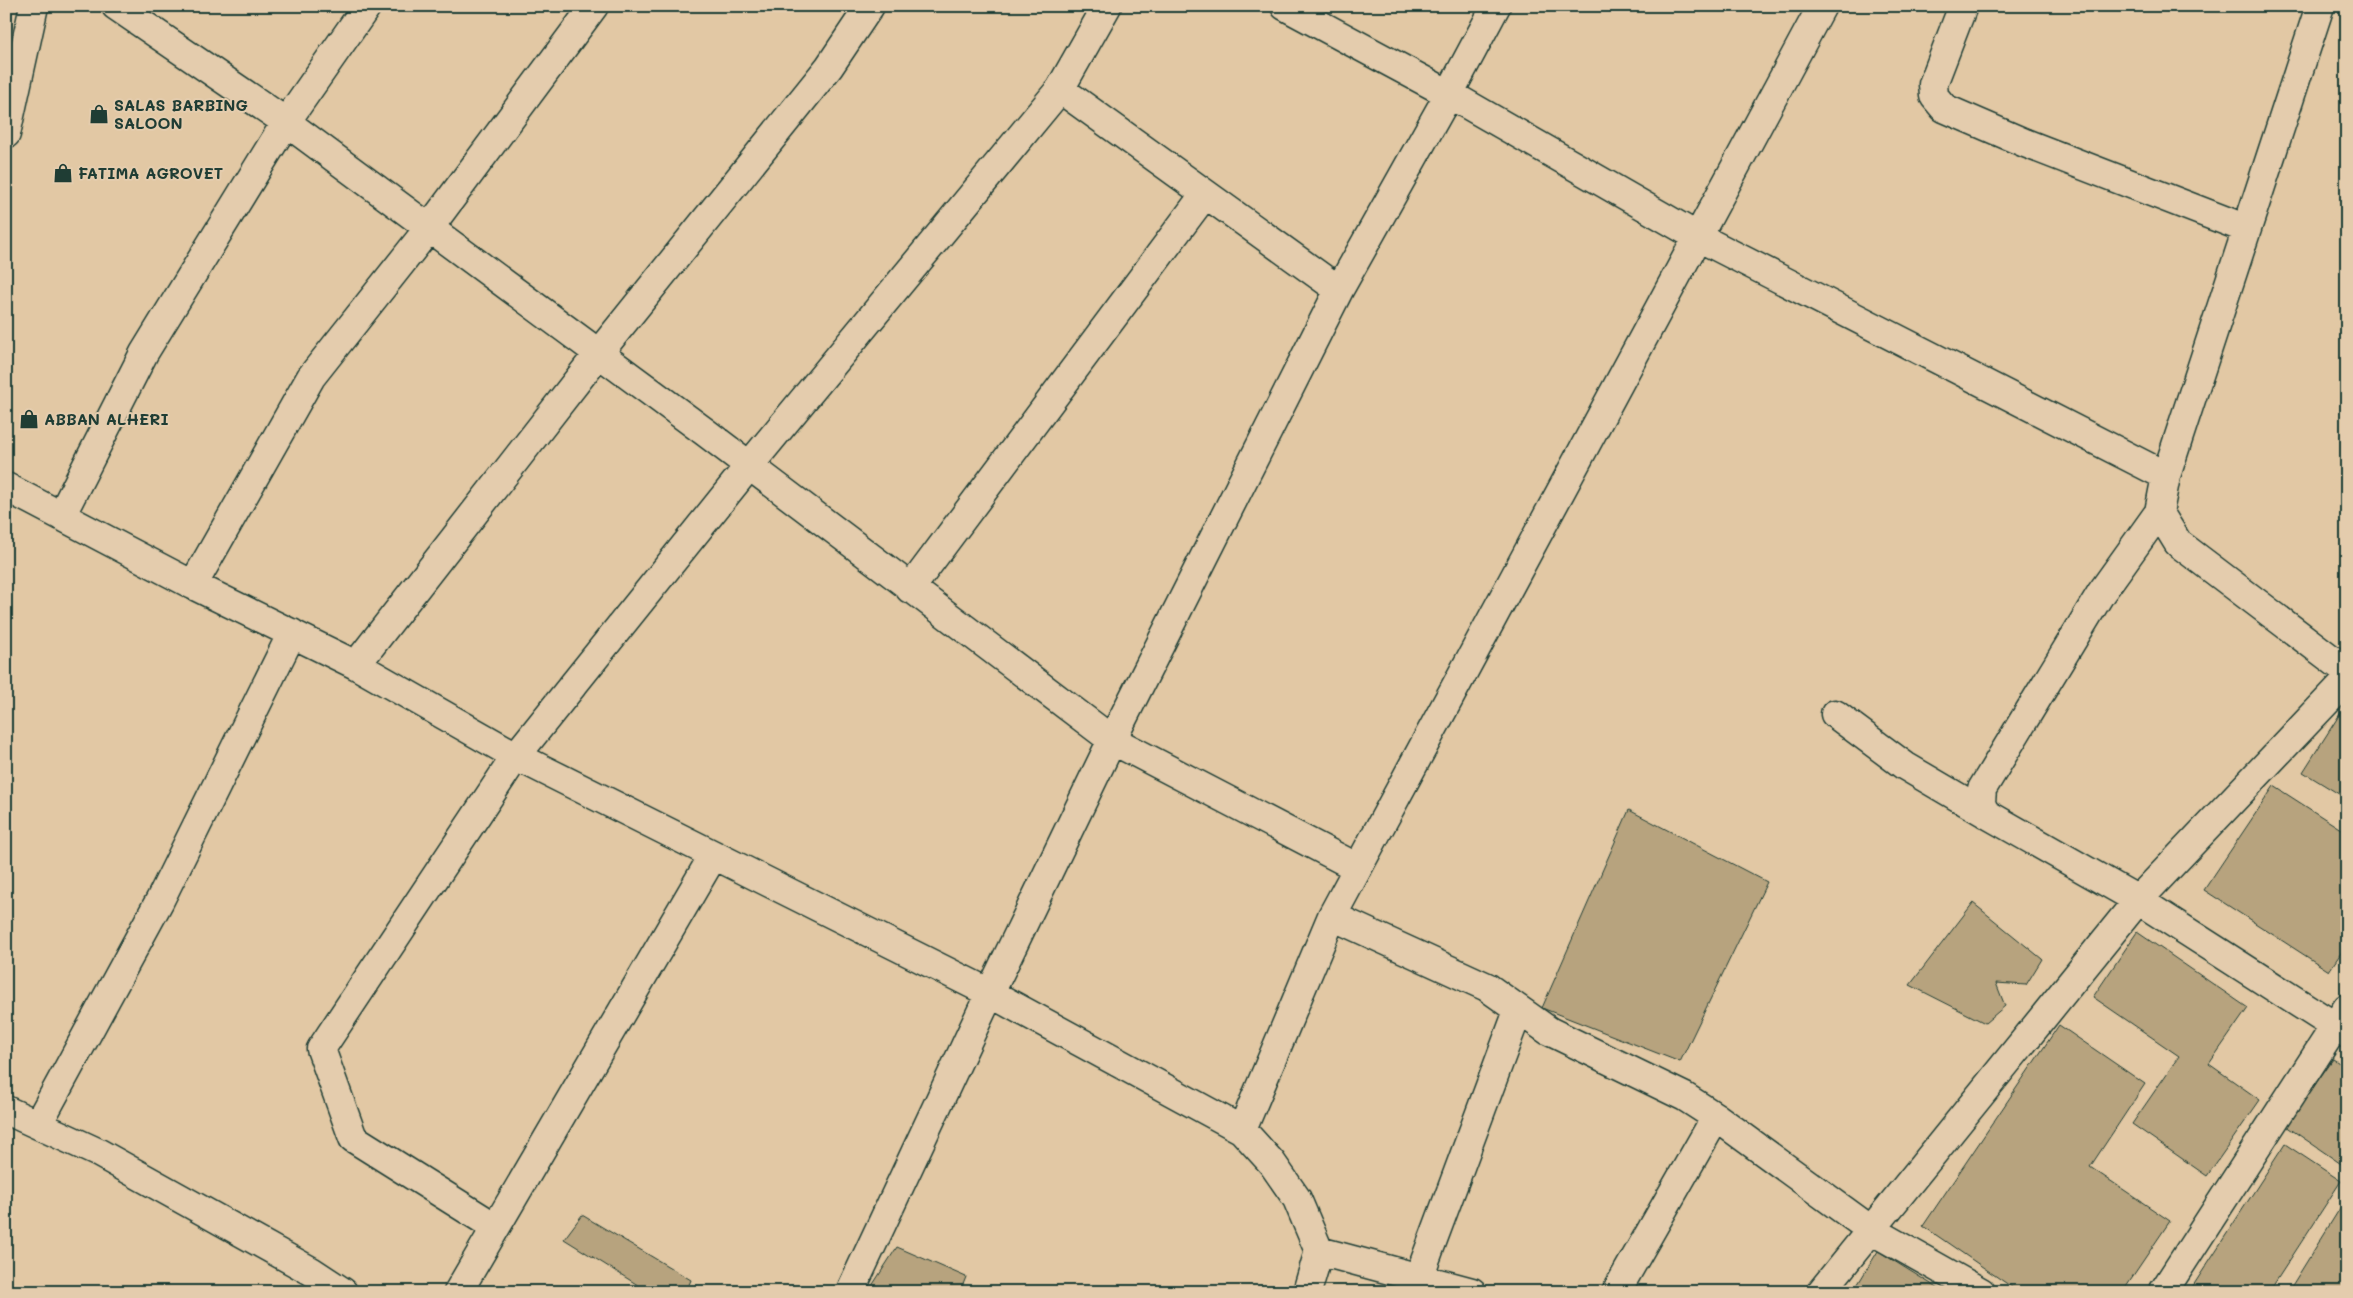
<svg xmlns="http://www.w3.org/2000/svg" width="2353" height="1298" viewBox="0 0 2353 1298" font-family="Mali,sans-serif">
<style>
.building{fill:#b7a37e;stroke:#1f3d34}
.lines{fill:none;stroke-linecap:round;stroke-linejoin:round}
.street-casing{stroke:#1f3d34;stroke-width:31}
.secondary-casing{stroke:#1f3d34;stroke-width:31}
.street{stroke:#e4ccad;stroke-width:28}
.secondary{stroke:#e4ccad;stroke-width:28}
.labels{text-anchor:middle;stroke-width:4;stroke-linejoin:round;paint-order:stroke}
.poi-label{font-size:16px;font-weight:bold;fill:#1f3d34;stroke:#e4ccad;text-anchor:start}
</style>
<rect width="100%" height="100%" fill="#e2c8a4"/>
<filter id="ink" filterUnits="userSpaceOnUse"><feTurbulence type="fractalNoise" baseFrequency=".02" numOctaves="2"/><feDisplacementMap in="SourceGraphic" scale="10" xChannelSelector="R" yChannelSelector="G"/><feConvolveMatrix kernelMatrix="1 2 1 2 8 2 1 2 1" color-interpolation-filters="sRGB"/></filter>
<g filter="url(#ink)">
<path class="building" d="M2347,703V799L2303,772Z
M2274,786L2347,833V944L2329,971L2204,890Z
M1629,810L1767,882L1680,1062L1542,1008Z
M1973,903L2042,959L2026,985L1996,983L2005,1006L1985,1023L1910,985Z
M2137,932L2248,1008L2209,1064L2260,1100L2207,1176L2132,1124L2179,1056L2093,997Z
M2059,1025L2145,1084L2090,1167L2170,1221L2122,1292H2019L1923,1226Z
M2333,1059L2347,1068V1168L2286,1126Z
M2285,1144L2341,1181L2269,1292H2189Z
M2347,1197V1292H2288Z
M582,1215L691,1280L686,1292H649L564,1239Z
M897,1247L966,1277L960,1292H868Z
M1878,1251L1944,1292H1853Z"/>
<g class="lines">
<defs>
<path id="street" d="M116,6L286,122L705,432L1112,740L1358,868
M1285,6L1449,94L1698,237L2166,476
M1963,6L1933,84L1934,96L1944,108L2025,143L2247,229
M2320,6L2166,476L2159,512L2178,543L2347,671
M1060,89L1339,290
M6,487L193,585L356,665L516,756L990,993L1242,1130L1272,1163L1297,1199L1319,1251L1472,1292
M2159,512L2101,593L1982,789L1981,803L1985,813L2138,900L2347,1034
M61,516L144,353L286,122L367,6
M193,585L311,377L429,228L594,6
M910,589L1205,194
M356,665L598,354L829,67L870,6
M1835,714L1905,766L1985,813
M1332,916L1487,987L1549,1031L1685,1097L1716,1117L1871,1230L1981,1292
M6,1110L99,1153L311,1271L343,1292
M38,1124L160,900L292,633
M1242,1130L1332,916L1822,6
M495,1227L353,1138L321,1049L516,756L748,467L1060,89L1107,6
M1419,1277L1518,1011
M458,1292L713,856
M850,1292L990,993L1112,740L1339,290L1449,94L1496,6
M1307,1292L1319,1251
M1616,1292L1716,1117
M1821,1292L2138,900L2347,680
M2163,1292L2347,1008"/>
<path id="secondary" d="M6,134L34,6"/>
</defs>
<use href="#street" class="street-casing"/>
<use href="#secondary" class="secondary-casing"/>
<use href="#street" class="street"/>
<use href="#secondary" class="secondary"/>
</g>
</g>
<defs>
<symbol id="shop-bare" viewBox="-9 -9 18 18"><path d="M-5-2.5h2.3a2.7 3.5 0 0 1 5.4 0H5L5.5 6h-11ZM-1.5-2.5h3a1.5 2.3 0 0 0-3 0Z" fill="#1f3d34" stroke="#e4ccad" stroke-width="2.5" paint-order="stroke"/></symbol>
</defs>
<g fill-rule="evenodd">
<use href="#shop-bare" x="85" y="100" width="28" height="28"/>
<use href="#shop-bare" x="49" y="159" width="28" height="28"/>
<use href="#shop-bare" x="15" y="405" width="28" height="28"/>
</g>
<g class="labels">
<g class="poi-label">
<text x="114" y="111">SALAS BARBING<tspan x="114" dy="18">SALOON</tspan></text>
<text x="78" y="179">FATIMA AGROVET</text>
<text x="44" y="425">ABBAN ALHERI</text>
</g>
</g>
<rect width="2353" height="1298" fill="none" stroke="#e4ccad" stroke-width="25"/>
<rect x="12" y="12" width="2328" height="1273" fill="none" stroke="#1f3d34" stroke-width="2" filter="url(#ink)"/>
</svg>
